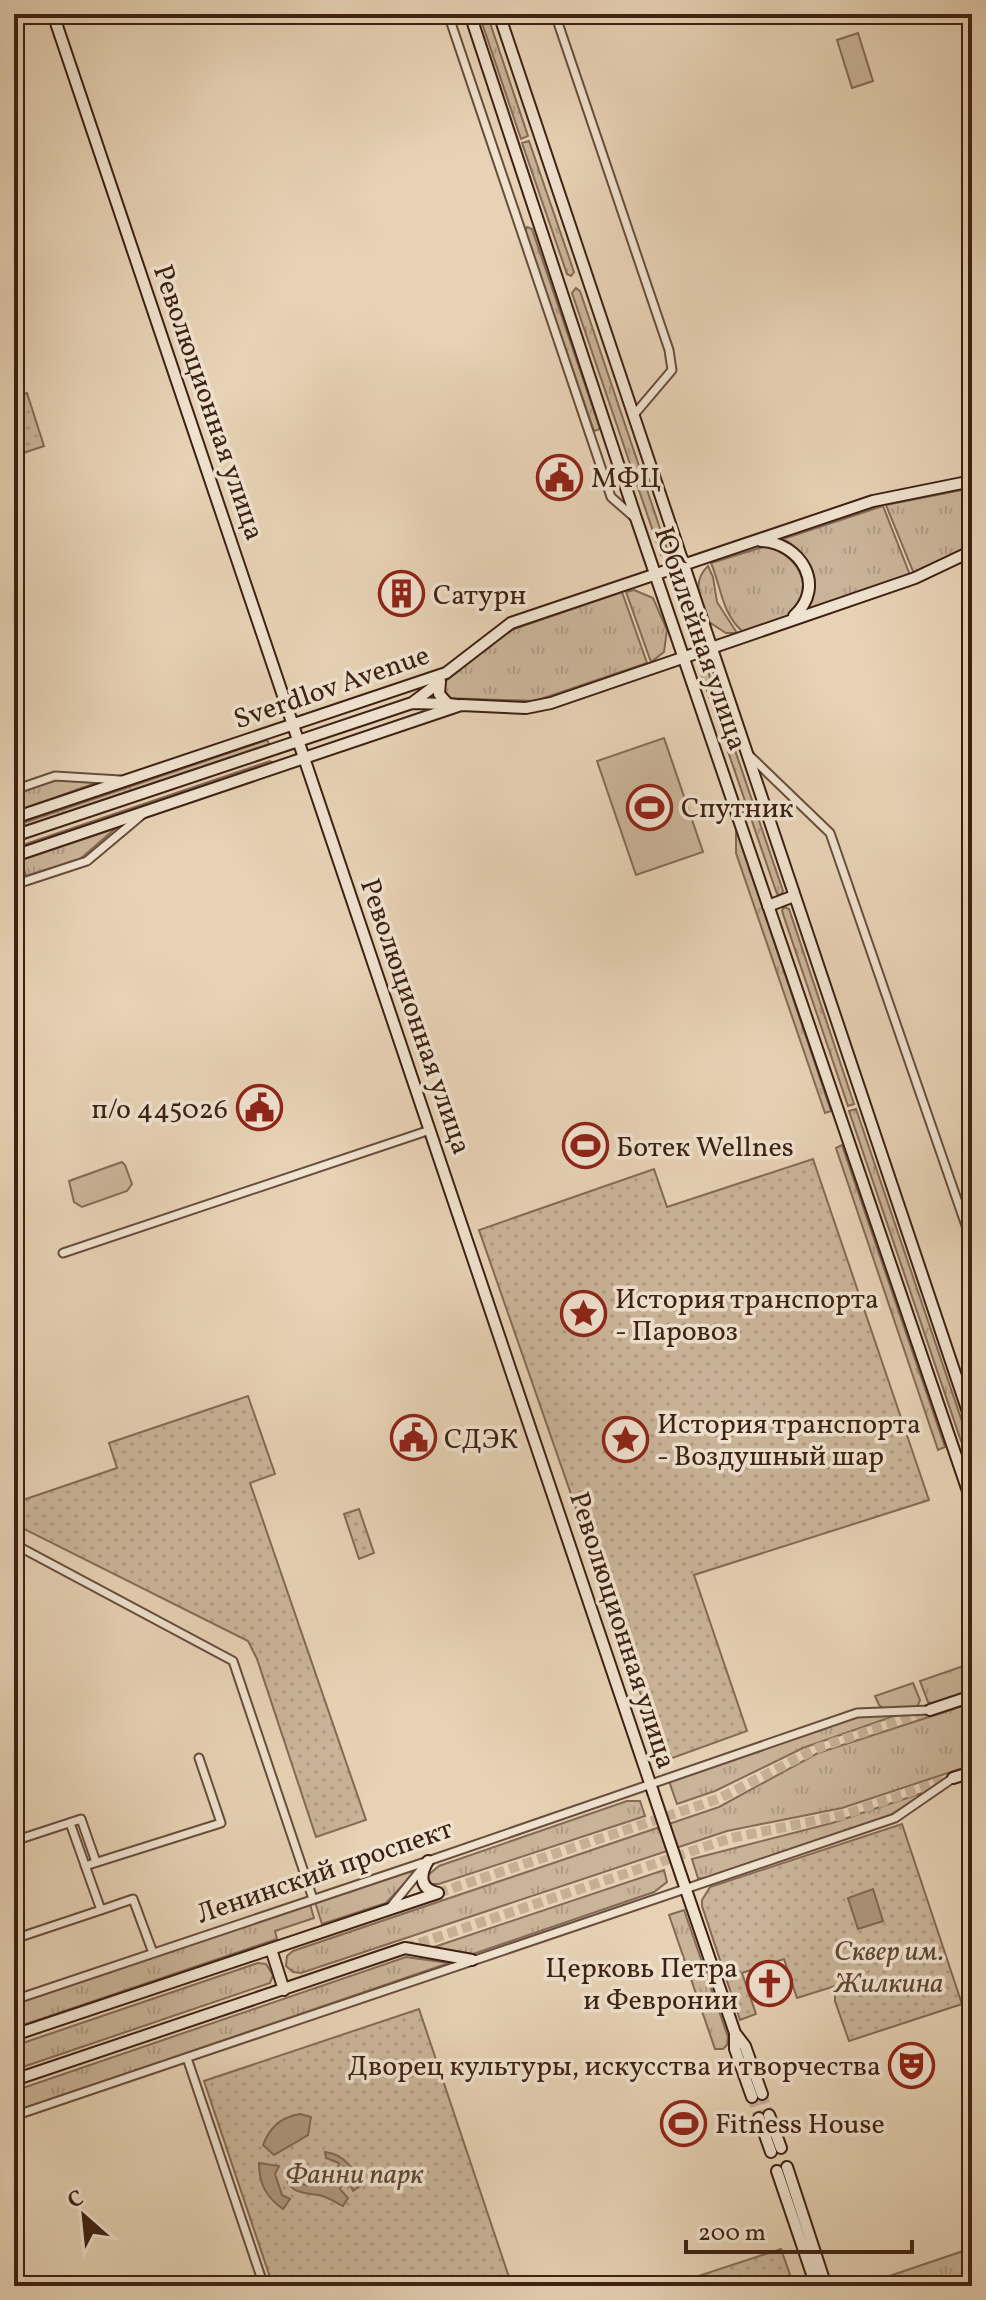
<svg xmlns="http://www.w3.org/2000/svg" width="986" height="2300" viewBox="0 0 986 2300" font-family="Vollkorn,serif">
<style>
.grass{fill:url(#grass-tufts);stroke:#846a56;stroke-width:2}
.park{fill:url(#park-dots);stroke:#846a56;stroke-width:2}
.pitch{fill:#cab499;stroke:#846a56;stroke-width:2}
.water{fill:#ae967e;stroke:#816753;stroke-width:2}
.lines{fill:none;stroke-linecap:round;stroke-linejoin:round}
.secondary-tunnel{stroke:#c5af95;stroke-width:10;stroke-dasharray:10 5;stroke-linecap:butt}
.street-casing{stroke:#684d3c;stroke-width:11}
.secondary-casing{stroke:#3e2113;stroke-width:14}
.street{stroke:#efe2cf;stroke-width:7}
.secondary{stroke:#efe2cf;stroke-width:10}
.secondary-bridge-casing{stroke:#3e2113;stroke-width:14;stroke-linecap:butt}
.secondary-bridge{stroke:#efe2cf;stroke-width:10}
.labels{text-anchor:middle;stroke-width:7;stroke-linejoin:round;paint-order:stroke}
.street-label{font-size:28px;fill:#3e2113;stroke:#efe2cf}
.poi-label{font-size:28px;fill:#3e2113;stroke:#efe2cf;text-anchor:start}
.park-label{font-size:28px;font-style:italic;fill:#614634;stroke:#efe2cf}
</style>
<defs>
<pattern id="grass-tufts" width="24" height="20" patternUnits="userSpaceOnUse" patternTransform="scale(2)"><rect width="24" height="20" fill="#cab499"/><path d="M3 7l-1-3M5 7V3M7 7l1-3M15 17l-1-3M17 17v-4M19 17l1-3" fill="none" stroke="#af9a83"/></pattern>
<pattern id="park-dots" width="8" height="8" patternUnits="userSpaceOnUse" patternTransform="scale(2)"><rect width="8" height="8" fill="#cab499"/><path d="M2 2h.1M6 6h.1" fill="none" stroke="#af9a83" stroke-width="1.8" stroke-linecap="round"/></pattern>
</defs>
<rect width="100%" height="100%" fill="#e7d2b5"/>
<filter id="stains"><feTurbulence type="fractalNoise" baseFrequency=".0025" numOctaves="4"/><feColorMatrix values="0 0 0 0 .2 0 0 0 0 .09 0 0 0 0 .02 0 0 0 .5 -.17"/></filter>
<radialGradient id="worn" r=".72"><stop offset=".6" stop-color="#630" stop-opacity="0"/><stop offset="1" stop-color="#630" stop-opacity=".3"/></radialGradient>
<path class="grass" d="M479,14H487L528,136L521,139Z
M529,141L574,272L571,276L567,274L522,143Z
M527,227L532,229L600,429L594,431L525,232Z
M576,288L580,291L668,552L661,555L572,293Z
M972,488V546L914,574L886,505Z
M883,506L910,575L805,612C818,582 813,555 783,539Z
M766,546C797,554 818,588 791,614C781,624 757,628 744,633C721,613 722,589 711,563Z
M708,566L713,577L717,602L737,633H726L709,622C702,602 690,583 708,566Z
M634,590L653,598L667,630L664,652L651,662L626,592Z
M622,592L647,663L535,701L444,698L442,684L508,631Z
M708,671L783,891L781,895L777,894L701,673Z
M267,740L269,744L14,830V826Z
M270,761L273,763L271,764L18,851L17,847Z
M70,779L99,782L14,812V793L54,780Z
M116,828L80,859L26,876L21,860Z
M736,829L831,1111L825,1113L736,853Z
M784,907L789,909L854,1104L848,1106L782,911Z
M856,1109L968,1439L961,1441L849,1111Z
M842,1145L945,1447L938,1450L836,1148Z
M972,1663V1691L932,1704L928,1702L920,1681Z
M913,1683L920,1700L917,1708L885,1709L879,1705L875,1696Z
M972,1703V1765L842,1808L727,1831L301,1973L293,1972L286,1966L287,1956L293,1951L719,1807L818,1753Z
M900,1714L803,1748L715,1791L677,1804L669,1781L855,1717Z
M928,1791L887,1817L704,1879L698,1878L692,1859L832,1823Z
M627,1801H640L645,1816L439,1884H431L427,1876L439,1866Z
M419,1868L386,1903L322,1924L315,1902Z
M664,1870L667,1882L654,1892L473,1954L431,1948Z
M310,1904L314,1918L275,1931L277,1939L23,2025L16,2003Z
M684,1910L728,2037L727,2045L723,2049H715L669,1915Z
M406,1957L449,1963L14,2112V2091Z
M258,1963L266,1964L273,1975L270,1983L14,2070V2046Z
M972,2248V2286H860Z"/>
<path class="park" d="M27,393L44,446L14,456V397Z
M813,1159L929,1500L694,1575L747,1731L664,1761L479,1230L654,1169L667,1207Z
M248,1396L275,1474L250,1483L366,1820L316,1837L257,1659L248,1641L14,1524V1503L117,1468L109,1443Z
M359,1509L374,1553L359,1559L344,1514Z
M902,1824L962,2004L849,2041L835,2001V1986L797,1998L784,1959L742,1973L756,2014L740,2020L702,1906V1900L710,1887Z
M419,2009L512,2286H273L204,2081Z
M781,2249L794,2286H668Z"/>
<path class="pitch" d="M858,33L873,81L852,88L837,40Z
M664,738L703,852L636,875L597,761Z
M122,1162L125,1165L132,1184L127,1191L82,1207L74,1202L69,1181Z"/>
<path class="water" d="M873,1889L883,1921L858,1929L848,1898Z
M300,2114L311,2117L308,2135L274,2155L263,2145C270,2127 281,2117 300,2114Z
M325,2152C344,2154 354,2169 362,2185L353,2191L350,2184L342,2183L340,2189L348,2198L343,2206C335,2202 326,2196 318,2195C301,2193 285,2192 286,2170L295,2171L299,2183L309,2186L313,2184L318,2173L326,2180L338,2168L339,2163L326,2158Z
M259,2163L279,2166L275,2174L282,2195L290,2199L283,2209C266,2197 259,2184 259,2163Z"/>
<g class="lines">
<path class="secondary-tunnel" d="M438,1893L718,1799L818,1748L930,1710
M405,1948L731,1838L843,1815L952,1778
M762,2094L769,2115
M752,2097L759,2118"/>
<defs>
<path id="street" d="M448,14L611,497L635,518
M555,14L669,350L672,370L633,416
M749,755L830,833L972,1243
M14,790L55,776L120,780
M14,885L87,861L143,814
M63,1253L430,1130
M14,1544L233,1661L313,1899
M70,1823L101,1910L133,1899L153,1953
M15,1825L20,1839
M14,1841L81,1819L96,1862
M85,1866L221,1823L199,1758
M389,1909L424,1866
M14,1939L101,1910
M14,2000L428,1861L857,1713L930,1710
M187,2058L264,2286
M14,2116L895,1818L953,1778"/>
<path id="secondary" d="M53,14L653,1792
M470,14L636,518L972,1503
M499,14L972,1424
M761,541C801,543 827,586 794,616
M440,681L439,694L448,704L457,705
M412,703L448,704
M14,818L446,673L511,623L873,501L972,481
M14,836L412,703L440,682
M14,856L461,705L526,708L551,703L915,578L972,551
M768,906L794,896
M930,1710L972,1696
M953,1778L972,1772
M428,1861C419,1876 420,1889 438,1893
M682,1878L735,2033V2049L752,2097
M271,1949L284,1990
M735,2033L745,2046L762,2094
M14,2035L438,1893
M14,2080L405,1948L472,1960
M769,2115L781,2148
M759,2118L771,2152
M787,2167L826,2286
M777,2171L816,2286"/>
</defs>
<use href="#street" class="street-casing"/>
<use href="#secondary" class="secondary-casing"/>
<use href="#street" class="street"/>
<use href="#secondary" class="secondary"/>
<defs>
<path id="secondary-bridge" d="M653,1792L682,1878"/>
</defs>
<use href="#secondary-bridge" class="secondary-bridge-casing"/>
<use href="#secondary-bridge" class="secondary-bridge"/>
</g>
<defs>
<symbol id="civic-ring" viewBox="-11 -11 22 22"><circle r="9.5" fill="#efe2cf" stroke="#8f2418" stroke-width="1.5"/><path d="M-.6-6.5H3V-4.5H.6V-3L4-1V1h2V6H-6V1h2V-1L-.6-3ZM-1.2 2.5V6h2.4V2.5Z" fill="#8f2418"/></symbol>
<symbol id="building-ring" viewBox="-11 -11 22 22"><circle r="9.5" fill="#efe2cf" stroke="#8f2418" stroke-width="1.5"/><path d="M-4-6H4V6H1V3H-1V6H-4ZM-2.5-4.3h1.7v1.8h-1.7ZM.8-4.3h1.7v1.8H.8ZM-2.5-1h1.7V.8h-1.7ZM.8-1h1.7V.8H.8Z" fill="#8f2418"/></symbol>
<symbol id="stadium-ring" viewBox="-11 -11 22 22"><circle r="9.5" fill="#efe2cf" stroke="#8f2418" stroke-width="1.5"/><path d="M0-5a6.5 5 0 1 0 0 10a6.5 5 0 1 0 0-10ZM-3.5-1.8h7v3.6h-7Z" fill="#8f2418"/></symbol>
<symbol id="sight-ring" viewBox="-11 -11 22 22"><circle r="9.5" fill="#efe2cf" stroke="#8f2418" stroke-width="1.5"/><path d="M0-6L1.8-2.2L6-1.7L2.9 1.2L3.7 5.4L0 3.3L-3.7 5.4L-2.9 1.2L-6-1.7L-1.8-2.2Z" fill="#8f2418"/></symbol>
<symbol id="church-ring" viewBox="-11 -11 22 22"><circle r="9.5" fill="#efe2cf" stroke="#8f2418" stroke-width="1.5"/><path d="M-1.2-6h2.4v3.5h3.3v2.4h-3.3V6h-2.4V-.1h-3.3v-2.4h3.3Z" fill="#8f2418"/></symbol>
<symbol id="theatre-ring" viewBox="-11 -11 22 22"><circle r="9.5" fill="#efe2cf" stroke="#8f2418" stroke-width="1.5"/><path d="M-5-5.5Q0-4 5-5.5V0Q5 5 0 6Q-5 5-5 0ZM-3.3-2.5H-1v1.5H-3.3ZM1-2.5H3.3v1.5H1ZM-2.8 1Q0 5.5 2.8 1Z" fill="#8f2418"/></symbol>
</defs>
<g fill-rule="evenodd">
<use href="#civic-ring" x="534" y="452" width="51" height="51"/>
<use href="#building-ring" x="376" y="568" width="51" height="51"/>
<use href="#stadium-ring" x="624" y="782" width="51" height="51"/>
<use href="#civic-ring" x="234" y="1082" width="51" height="51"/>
<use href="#stadium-ring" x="560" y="1120" width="51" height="51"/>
<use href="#sight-ring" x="558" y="1288" width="51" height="51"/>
<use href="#civic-ring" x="388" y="1412" width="51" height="51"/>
<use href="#sight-ring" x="600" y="1414" width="51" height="51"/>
<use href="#church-ring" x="744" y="1958" width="51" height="51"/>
<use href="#theatre-ring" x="886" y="2040" width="51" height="51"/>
<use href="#stadium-ring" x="658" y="2098" width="51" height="51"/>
</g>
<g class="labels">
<g class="street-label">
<text transform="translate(210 402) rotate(71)" y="10">Революционная улица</text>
<text transform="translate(702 638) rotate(71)" y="10">Юбилейная улица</text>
<text transform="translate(331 686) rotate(-19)" y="10">Sverdlov Avenue</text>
<text transform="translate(417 1016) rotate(71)" y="10">Революционная улица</text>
<text transform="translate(624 1630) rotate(72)" y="10">Революционная улица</text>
<text transform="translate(324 1870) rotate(-19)" y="10">Ленинский проспект</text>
</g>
<g class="poi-label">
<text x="591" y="487">МФЦ</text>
<text x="433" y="604">Сатурн</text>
<text x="681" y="817">Спутник</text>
<text x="228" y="1118" text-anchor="end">п/о 445026</text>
<text x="616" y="1156">Ботек Wellnes</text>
<text x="615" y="1308">История транспорта<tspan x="615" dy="32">- Паровоз</tspan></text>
<text x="657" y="1433">История транспорта<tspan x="657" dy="32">- Воздушный шар</tspan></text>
<text x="444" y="1448">СДЭК</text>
<text x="738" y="1977" text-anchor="end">Церковь Петра<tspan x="738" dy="32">и Февронии</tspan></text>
<text x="881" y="2075" text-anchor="end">Дворец культуры, искусства и творчества</text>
<text x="715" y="2133">Fitness House</text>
</g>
<g class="park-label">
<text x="889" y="1960">Сквер им.<tspan x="889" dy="32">Жилкина</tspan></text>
<text x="354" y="2183">Фанни парк</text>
</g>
</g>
<rect width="986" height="2300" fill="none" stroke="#e7d2b5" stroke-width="48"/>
<rect x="16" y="16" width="954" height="2268" fill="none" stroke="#3e2113" stroke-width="4"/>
<rect x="24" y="24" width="938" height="2252" fill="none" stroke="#3e2113" stroke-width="2"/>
<g transform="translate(84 2216) rotate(333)" stroke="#efe2cf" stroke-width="6" paint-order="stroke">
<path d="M0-6L14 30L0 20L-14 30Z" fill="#3e2113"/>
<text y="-12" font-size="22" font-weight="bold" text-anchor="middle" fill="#3e2113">С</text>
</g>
<path d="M686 2240v12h226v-12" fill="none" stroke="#3e2113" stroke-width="4"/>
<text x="698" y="2240" font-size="24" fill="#3e2113" stroke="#efe2cf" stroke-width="6" paint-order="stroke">200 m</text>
<rect width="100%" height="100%" filter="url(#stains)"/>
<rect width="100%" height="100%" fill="url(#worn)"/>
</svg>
